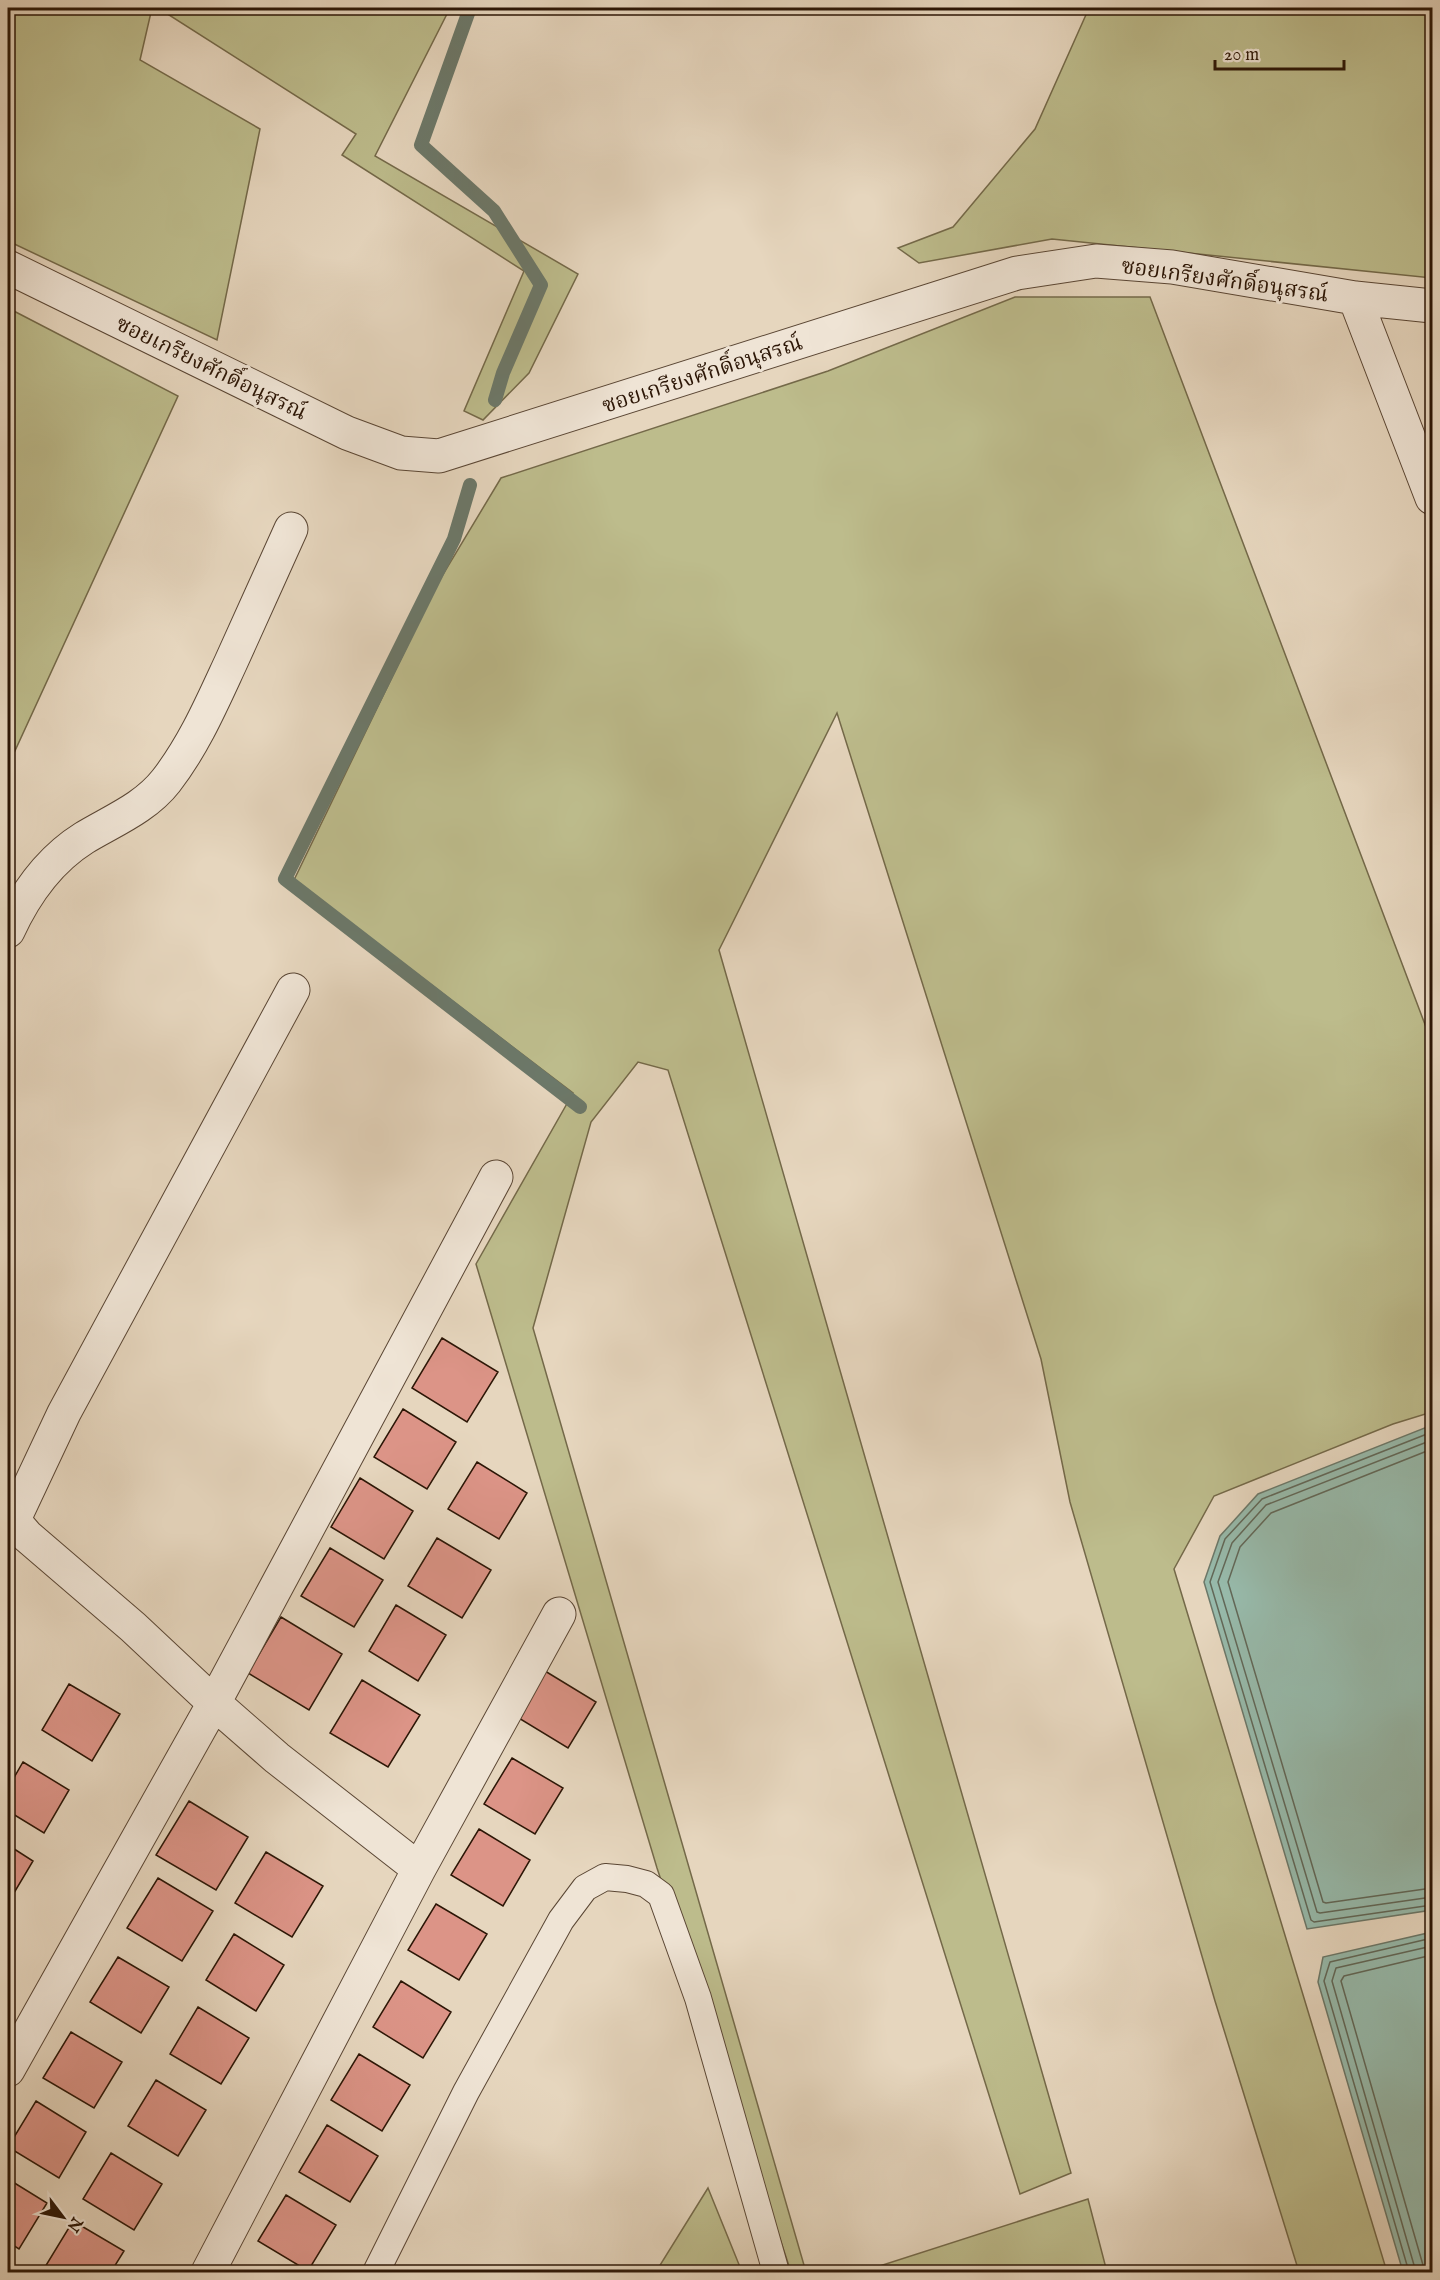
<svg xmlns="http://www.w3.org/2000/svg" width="1440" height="2280" viewBox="0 0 1440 2280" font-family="'IM FELL English','Noto Serif Thai',serif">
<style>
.green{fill:#bdbc8c;stroke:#746949;stroke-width:1.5}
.water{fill:#97baab;stroke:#6c7869;stroke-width:1.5}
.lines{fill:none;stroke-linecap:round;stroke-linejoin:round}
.shore{stroke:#626858;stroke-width:1.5}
.stream{stroke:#6c7869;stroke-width:14}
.building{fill:#dc9487;stroke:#2c1606;stroke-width:1.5}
.lane-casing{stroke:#5a4634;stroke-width:28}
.street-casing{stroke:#5a4634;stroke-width:35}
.lane{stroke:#efe4d5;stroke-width:26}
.street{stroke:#efe4d5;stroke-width:33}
.labels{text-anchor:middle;stroke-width:6;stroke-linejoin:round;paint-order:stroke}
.street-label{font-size:22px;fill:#2c1606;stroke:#efe4d5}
</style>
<rect width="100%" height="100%" fill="#e6d6be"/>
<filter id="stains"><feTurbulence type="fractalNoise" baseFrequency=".00333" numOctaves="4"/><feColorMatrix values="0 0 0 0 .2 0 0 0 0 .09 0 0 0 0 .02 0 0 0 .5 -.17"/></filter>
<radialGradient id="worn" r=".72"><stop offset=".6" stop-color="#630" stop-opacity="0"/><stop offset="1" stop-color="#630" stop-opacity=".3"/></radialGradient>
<path class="green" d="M8,8H152L140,60L260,129L217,340L8,241Z
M158,8H450L375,156L578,274L529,373L483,420L464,411L524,271L342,155L356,134Z
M1089,8H1432V278L1052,239L919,263L898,248L953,227L1035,129Z
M1015,297H1150L1432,1043V1412L1393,1424L1214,1496L1174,1569L1387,2272H1299L1215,2001L1070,1502L1041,1359L837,713L719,950L1071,2173L1020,2194L668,1070L638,1062L591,1122L533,1328L806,2272H791L657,1868L476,1264L573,1093L294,880L436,586L501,478L828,371Z
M8,308L178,396L8,766Z
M708,2188L742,2272H658L657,2270Z
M1088,2199L1107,2272H861Z"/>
<path class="water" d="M1432,1425V1910L1307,1929L1204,1582L1220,1536L1258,1494Z
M1432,1932V2272H1403L1318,1982L1323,1957Z"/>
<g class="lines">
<path class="shore" d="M1432,1432L1262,1499L1225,1539L1210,1582L1311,1920L1314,1922L1432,1905
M1432,1440L1266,1505L1232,1543L1218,1582L1317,1912L1320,1913L1432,1897
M1432,1449L1271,1513L1240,1547L1228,1582L1323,1902L1326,1903L1432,1888
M1409,2272L1324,1981L1330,1962L1432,1938
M1416,2272L1332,1981L1336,1968L1432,1946
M1425,2272L1341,1981L1344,1976L1432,1955"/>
<path class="stream" d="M470,8L421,145L494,211L541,285L503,373L495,400
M470,485L454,539L285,879L580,1107"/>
</g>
<path class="building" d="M442,1338L498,1372L467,1422L412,1388Z
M403,1409L456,1442L427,1489L374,1457Z
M477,1462L527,1493L499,1539L448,1509Z
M360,1478L413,1511L384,1559L331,1527Z
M437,1538L491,1570L462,1618L408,1586Z
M330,1548L383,1580L354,1627L301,1596Z
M396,1605L446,1635L418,1681L369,1651Z
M281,1617L342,1654L309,1710L248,1673Z
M545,1671L596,1702L568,1748L517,1717Z
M362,1680L420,1715L388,1767L330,1733Z
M69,1684L120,1714L92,1761L42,1730Z
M512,1758L563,1788L535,1834L484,1804Z
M23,1762L69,1790L44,1833L8,1811V1788Z
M189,1801L248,1837L216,1890L156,1855Z
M479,1829L530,1860L503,1906L451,1875Z
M8,1845L33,1861L8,1903Z
M266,1852L323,1886L292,1937L235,1903Z
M158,1878L213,1911L182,1961L127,1928Z
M436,1904L487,1934L459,1980L408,1950Z
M234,1934L284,1965L256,2011L206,1980Z
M118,1957L169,1987L141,2033L90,2002Z
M401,1981L451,2012L423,2058L373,2027Z
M198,2007L249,2038L221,2084L170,2054Z
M71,2032L122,2062L94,2108L43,2078Z
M359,2054L410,2085L382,2131L331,2100Z
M156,2080L206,2110L178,2156L128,2126Z
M36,2101L86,2132L59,2178L8,2147Z
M327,2125L378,2156L350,2202L299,2172Z
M111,2153L162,2184L134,2230L83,2199Z
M8,2179L47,2203L19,2249L8,2242Z
M286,2195L336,2225L308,2271L258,2241Z
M73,2221L124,2251L111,2272H55L45,2267Z"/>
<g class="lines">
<defs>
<path id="lane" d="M376,2272L466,2092L561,1920L585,1888L605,1877L627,1879L646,1884L661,1895L698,1998L776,2272"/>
<path id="street" d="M8,267L347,433L401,453L439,456L1017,273L1096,261L1172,267L1355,298L1432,306
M1355,298L1432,498
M8,931C25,894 49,860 84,838C112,821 145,808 166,781C194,745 212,703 231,662C251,618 271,573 291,529
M8,1514L27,1536L133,1627L214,1703L277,1758L419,1869
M8,1532L64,1413L293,990
M8,2070L214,1703L496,1177
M208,2272L419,1869L559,1614"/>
</defs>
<use href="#lane" class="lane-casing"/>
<use href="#street" class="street-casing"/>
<use href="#lane" class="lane"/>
<use href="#street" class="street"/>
</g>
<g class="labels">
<g class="street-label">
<text transform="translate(1225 279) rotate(8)" y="8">ซอยเกรียงศักดิ์อนุสรณ์</text>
<text transform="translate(212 367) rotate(26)" y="8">ซอยเกรียงศักดิ์อนุสรณ์</text>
<text transform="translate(702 373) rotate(-18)" y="8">ซอยเกรียงศักดิ์อนุสรณ์</text>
</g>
</g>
<rect width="1440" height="2280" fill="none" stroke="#e6d6be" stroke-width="30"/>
<rect x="9" y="9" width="1422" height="2262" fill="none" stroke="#2c1606" stroke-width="3"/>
<rect x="15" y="15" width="1410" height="2250" fill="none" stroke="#2c1606" stroke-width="1.5"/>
<g transform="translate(63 2217) rotate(122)" stroke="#efe4d5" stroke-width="4.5" paint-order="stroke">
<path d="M0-4.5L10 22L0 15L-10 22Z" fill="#2c1606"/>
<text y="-9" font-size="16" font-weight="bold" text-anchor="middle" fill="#2c1606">N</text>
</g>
<path d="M1215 60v9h129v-9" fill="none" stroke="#2c1606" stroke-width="3"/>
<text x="1224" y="60" font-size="18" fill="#2c1606" stroke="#efe4d5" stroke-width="4.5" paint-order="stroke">20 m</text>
<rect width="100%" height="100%" filter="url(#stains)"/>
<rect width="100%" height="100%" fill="url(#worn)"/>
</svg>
